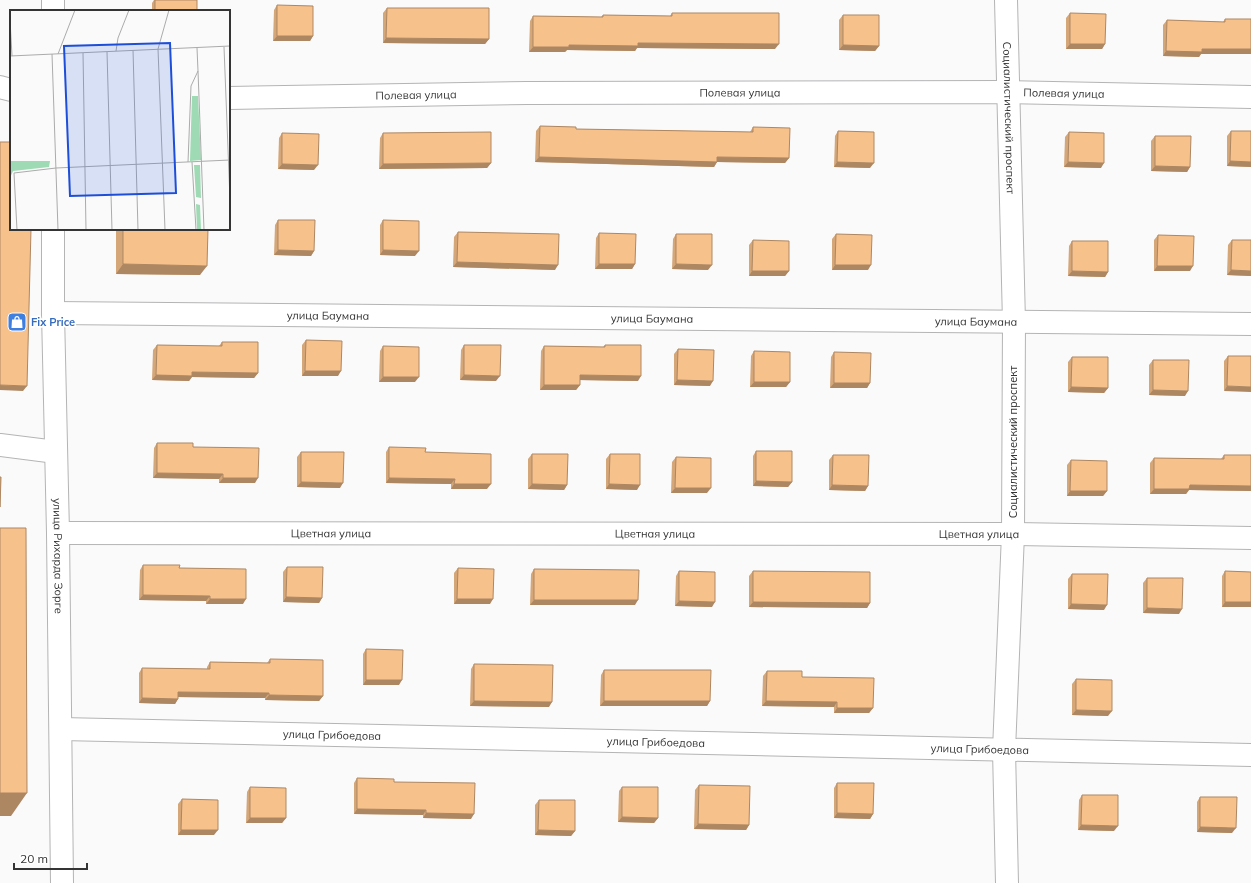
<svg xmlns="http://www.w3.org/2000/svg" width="1251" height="883" viewBox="0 0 1251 883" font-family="Mulish,sans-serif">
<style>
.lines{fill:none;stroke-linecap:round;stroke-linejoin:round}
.minor-casing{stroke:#b4b4b5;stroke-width:24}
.major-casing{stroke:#b4b4b5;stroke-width:24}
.minor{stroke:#fff;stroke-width:22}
.major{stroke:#fff;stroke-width:22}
.wall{fill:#d4a678}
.shaded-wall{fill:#ad8762}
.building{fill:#f7c18c;stroke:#ad8762}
.labels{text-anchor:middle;stroke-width:3.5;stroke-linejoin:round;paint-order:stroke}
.street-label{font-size:11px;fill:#343435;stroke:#fff}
.shop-label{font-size:11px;font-weight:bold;fill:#366cbe;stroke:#fff;text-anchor:start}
.inset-road{fill:none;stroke:#ababac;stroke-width:1}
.view{fill:#1d4ed8;fill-opacity:0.15;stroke:#1d4ed8;stroke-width:2}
.inset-edge{fill:none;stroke:#343435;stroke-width:2}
</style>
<rect width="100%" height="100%" fill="#fafafb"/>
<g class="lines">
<defs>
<g id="minor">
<path id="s1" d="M1006,0L1014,322L1013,534L1004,750L1007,883"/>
<path d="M0,87L11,90"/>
<path id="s2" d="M229,98L527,93L1008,92L1251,97"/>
<path id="s3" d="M53,313L1251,324"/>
<path d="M0,445L56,452"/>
<path id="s4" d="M58,533L1013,534L1251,538"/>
<path id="s5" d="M61,729L1251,755"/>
</g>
<g id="major">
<path d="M53,0V11"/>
<path id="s6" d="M53,229V313L58,533L62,883"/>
</g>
</defs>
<use href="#minor" class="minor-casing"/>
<use href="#major" class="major-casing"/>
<use href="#minor" class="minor"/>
<use href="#major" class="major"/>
</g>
<path class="wall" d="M154,0H197V11H152V3Z
M277,5L313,36L310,41H273L274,10Z
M387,8L489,39L485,44L383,43V13Z
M672,13L775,49L637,48L635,51L567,50L565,52H529L530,21L533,16L601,17L603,15L670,16Z
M1070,13L1105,44L1102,49H1066V18Z
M843,15L879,46L875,51L839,50V20Z
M1225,19H1251V54H1201L1199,57L1163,56V25L1167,20L1223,22Z
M540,126L576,129L750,132L753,127L789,158L785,163L717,162L714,167L535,162L536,131Z
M838,131L870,168L834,167L835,136Z
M1231,131H1251V167L1227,166V136Z
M1069,132L1101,168L1064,167L1065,137Z
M282,133L314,170L278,169L279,138Z
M383,133L491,163L487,168L379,169L380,138Z
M1155,136L1190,167L1187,172L1151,171V141Z
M278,220L314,251L311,256L274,255L275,225Z
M383,220L415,256L380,255V225Z
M116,229H208L200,275L116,274Z
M458,232L555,270L453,267L454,237Z
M599,233L635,264L632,269H595L596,238Z
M676,234L708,270L672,269L673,239Z
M836,234L868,270H832V239Z
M1158,235L1190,271H1154V240Z
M753,240L789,271L785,276H749V245Z
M1232,240L1251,276L1227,275L1228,245Z
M1072,241L1108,272L1105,277L1068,276L1069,246Z
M306,340L338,376H302V345Z
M222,342L258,373L254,378L192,377L189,381L152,380L153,350L157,345L219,346Z
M464,345L496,381L460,380L461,350Z
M605,345L638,381L580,380V385L576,390H540L541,351L544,346L603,347Z
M383,346L415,382H379L380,351Z
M678,349L710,386L674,385V354Z
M754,351L790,382L786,387H750L751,356Z
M834,352L870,383L867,388H830L831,357Z
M1228,356H1251L1224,391V361Z
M1072,357L1108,388L1104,393L1068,392V362Z
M1153,360L1185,396L1149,395V365Z
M157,443L193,447L255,483H219V479L153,478L154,448Z
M389,447L425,452L487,489H451V484L386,483V452Z
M756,451L792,482L788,487L753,486V456Z
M301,452L340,488L297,487V457Z
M532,454L567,485L564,490L528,489V459Z
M610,454L637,490L606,489V459Z
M833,455L868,486L865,491L829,490V460Z
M1224,455H1251V491L1189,490L1186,494H1150V463L1154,458L1221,459Z
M676,457L707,493H671L672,462Z
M1071,460L1107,491L1103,496H1067V465Z
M143,565L179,568L243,604H206V601L139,600L140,570Z
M287,567L322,598L319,603L283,602V572Z
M458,568L490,604H454V573Z
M534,569L635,605H530L531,574Z
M679,571L712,607L675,606L676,576Z
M753,571L870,603L867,608L749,607V576Z
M1225,571L1251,572V607H1222V576Z
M1072,574L1104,610L1068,609V579Z
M1147,578L1179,614L1143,613V583Z
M366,649L399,685H363V654Z
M270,659L323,696L319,701L265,700V698L178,697V699L175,704L139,703V673L142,668L207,669V667L210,662L267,663Z
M474,664L549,707L470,706L471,669Z
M604,670L710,701L707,706H600L601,675Z
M767,671L802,677L873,708L869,713H834V707L762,706L763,676Z
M1076,679L1108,716L1072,715V684Z
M357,778L394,782L471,819L423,818V815L354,814V783Z
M837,783L873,814L870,819L834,818V788Z
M699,785L749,825L746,830L694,829L695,790Z
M250,787L286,818L282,823H246L247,792Z
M622,787L658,818L654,823L618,822L619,791Z
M1082,795L1114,831L1078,830L1079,800Z
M1200,797L1232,833L1197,832V802Z
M182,799L214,835H178V804Z
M539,800L575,831L571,836L535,835V805Z"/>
<path class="shaded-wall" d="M277,36H313L310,41H273Z
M386,38L489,39L485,44L383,43Z
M638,43L779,44L775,49L637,48L635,51L567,50L565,52H529L533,47L569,45Z
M1070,44H1105L1102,49H1066Z
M843,45L879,46L875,51L839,50Z
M1202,49H1251V54H1201L1199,57L1163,56L1166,51Z
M539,157H717L789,158L785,163L717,162L714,167L535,162Z
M1230,161L1251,162V167L1227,166Z
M837,162L874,163L870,168L834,167Z
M1068,162L1104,163L1101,168L1064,167Z
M491,163L487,168L379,169L383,164Z
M282,164L318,165L314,170L278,169Z
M1155,166L1190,167L1187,172L1151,171Z
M278,250L314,251L311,256L274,255Z
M383,250L419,251L415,256L380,255Z
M457,262L558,265L555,270L453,267Z
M123,264L207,266L200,275L116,274Z
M599,264H635L632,269H595Z
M676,264L712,265L708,270L672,269Z
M835,265H871L868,270H832Z
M1157,266H1193L1190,271H1154Z
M1231,270L1251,271V276L1227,275Z
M752,271H789L785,276H749Z
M1072,271L1108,272L1105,277L1068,276Z
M305,371H341L338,376H302Z
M192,372L258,373L254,378L192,377L189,381L152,380L156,375Z
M464,375L500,376L496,381L460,380Z
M580,375L641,376L638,381L577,380Z
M383,377H419L415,382H379Z
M677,380L713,381L710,386L674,385Z
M754,382H790L786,387H750Z
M834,383H870L867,388H830Z
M0,385L27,386L23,391L0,390Z
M544,385H580L576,390H540Z
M1227,386L1251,387V392L1224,391Z
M1071,387L1108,388L1104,393L1068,392Z
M1153,390L1188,391L1185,396L1149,395Z
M157,473L223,474L219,479L153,478Z
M223,478H258L255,483H219Z
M389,478L455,479L451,484L386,483Z
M756,481L792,482L788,487L753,486Z
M301,482L343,483L340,488L297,487Z
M454,484H491L487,489H451Z
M532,484L567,485L564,490L528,489Z
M609,484L640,485L637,490L606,489Z
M832,485L868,486L865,491L829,490Z
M1190,485L1251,486V491L1189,490L1186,494H1150L1154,489Z
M675,488H711L707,493H671Z
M1070,491H1107L1103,496H1067Z
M143,595L210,596L206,601L139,600Z
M286,597L322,598L319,603L283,602Z
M210,599H246L243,604H206Z
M457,599H493L490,604H454Z
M534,600H638L635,605H530Z
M679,601L715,602L712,607L675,606Z
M753,602L870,603L867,608L749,607Z
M1225,602H1251V607H1222Z
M1071,604L1107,605L1104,610L1068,609Z
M1147,608L1182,609L1179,614L1143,613Z
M366,680H402L399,685H363Z
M178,692L269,693L265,698L175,697Z
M269,695L323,696L319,701L265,700Z
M142,698L178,699L175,704L139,703Z
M474,701L552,702L549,707L470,706Z
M604,701H710L707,706H600Z
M766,701L837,702L834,707L762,706Z
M837,708H873L869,713H834Z
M1076,710L1112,711L1108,716L1072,715Z
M0,793H27L11,816H0Z
M357,809L426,810L423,815L354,814Z
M426,813L474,814L471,819L423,818Z
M837,813L873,814L870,819L834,818Z
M622,817L658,818L654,823L618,822Z
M250,818H286L282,823H246Z
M698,824L749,825L746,830L694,829Z
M1081,825L1118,826L1114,831L1078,830Z
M1200,827L1236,828L1232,833L1197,832Z
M181,830H218L214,835H178Z
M538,830L575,831L571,836L535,835Z"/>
<path class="building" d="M155,0H197V11H155Z
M277,5L313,6V36H277Z
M387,8H489V39L386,38Z
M672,13H779V44L638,43V46L569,45V47H533V16L603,17V15L672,16Z
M1070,13L1106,14L1105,44H1070Z
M843,15H879V46L843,45Z
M1225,19H1251V49H1202V52L1166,51L1167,20L1225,22Z
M540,126L576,127V129L753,132V127L790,128L789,158L717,157V162L539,157Z
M838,131L874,132V163L837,162Z
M1231,131H1251V162L1230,161Z
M491,132V163L383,164V133Z
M1069,132L1104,133V163L1068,162Z
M282,133L319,134L318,165L282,164Z
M1155,136H1191L1190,167L1155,166Z
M0,142H11V229H31L27,386L0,385Z
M278,220H315L314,251L278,250Z
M383,220L419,221V251L383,250Z
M123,229H208L207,266L123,264Z
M458,232L559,234L558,265L457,262Z
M599,233L636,234L635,264H599Z
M676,234H712V265L676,264Z
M836,234L872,235L871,265H835Z
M1158,235L1194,236L1193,266H1157Z
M753,240L789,241V271H752Z
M1232,240H1251V271L1231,270Z
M1072,241H1108V272L1072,271Z
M306,340L342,341L341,371H305Z
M222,342H258V373L192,372V376L156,375L157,345L222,346Z
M464,345H501L500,376L464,375Z
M605,345H641V376L580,375V385H544V346L605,347Z
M383,346L419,347V377H383Z
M678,349L714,350L713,381L677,380Z
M754,351L790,352V382H754Z
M834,352L871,353L870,383H834Z
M1228,356H1251V387L1227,386Z
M1072,357H1108V388L1071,387Z
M1153,360H1189L1188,391L1153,390Z
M157,443H193V447L259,448L258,478H223V474L157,473Z
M389,447L426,448L425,452L491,454V484H454L455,479L389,478Z
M756,451H792V482L756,481Z
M301,452H344L343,483L301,482Z
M532,454H568L567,485L532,484Z
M610,454H640V485L609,484Z
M833,455H869L868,486L832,485Z
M1224,455H1251V486L1190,485L1189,489H1154V458L1224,459Z
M676,457L711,458V488H675Z
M1071,460L1107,461V491H1070Z
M0,477H1L0,507Z
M0,528H26L27,793H0Z
M143,565H180L179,568L246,569V599H210V596L143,595Z
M287,567H323L322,598L286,597Z
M458,568L494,569L493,599H457Z
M534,569L639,570L638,600H534Z
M679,571L715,572V602L679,601Z
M753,571L870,572V603L753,602Z
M1225,571L1251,572V602H1225Z
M1072,574H1108L1107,605L1071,604Z
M1147,578H1183L1182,609L1147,608Z
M366,649L403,650L402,680H366Z
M270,659L323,660V696L269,695V693L178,692V699L142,698V668L210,669V662L270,663Z
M474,664L553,665L552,702L474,701Z
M604,670H711L710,701H604Z
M767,671H802V677L874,678L873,708H837V702L766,701Z
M1076,679L1112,680V711L1076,710Z
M357,778L394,779V782L475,783L474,814L426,813V810L357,809Z
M837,783H874L873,814L837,813Z
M699,785L750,786L749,825L698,824Z
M250,787L286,788V818H250Z
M622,787H658V818L622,817Z
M1082,795H1118V826L1081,825Z
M1200,797H1237L1236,828L1200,827Z
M182,799L218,800V830H181Z
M539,800H575V831L538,830Z"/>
<defs>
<symbol id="shop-square" viewBox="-11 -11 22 22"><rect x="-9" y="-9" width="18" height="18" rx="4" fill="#3f7fe0" stroke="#fff"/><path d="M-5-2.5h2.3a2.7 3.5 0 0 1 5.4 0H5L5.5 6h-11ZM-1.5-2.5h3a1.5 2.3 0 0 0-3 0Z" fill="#fff"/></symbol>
</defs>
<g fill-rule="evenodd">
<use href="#shop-square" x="6" y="311" width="22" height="22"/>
</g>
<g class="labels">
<g class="street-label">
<text dy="4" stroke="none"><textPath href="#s2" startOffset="511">Полевая улица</textPath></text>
<text dy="4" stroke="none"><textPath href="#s2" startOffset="835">Полевая улица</textPath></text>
<text dy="4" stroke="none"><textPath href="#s2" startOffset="187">Полевая улица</textPath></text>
<text dy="4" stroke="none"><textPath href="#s1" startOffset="118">Социалистический проспект</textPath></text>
<text dy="4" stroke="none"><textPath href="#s3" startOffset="275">улица Баумана</textPath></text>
<text dy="4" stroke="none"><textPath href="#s3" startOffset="599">улица Баумана</textPath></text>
<text dy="4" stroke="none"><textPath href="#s3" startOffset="923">улица Баумана</textPath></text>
<text transform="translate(1013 442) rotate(-90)" y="4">Социалистический проспект</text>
<text dy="4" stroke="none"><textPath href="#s4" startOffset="273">Цветная улица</textPath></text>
<text dy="4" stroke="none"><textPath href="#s4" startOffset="597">Цветная улица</textPath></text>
<text dy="4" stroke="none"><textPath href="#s4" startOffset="921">Цветная улица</textPath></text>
<text dy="4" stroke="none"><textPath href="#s6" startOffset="327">улица Рихарда Зорге</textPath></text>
<text dy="4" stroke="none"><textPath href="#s5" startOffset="271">улица Грибоедова</textPath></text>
<text dy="4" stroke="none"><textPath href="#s5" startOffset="595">улица Грибоедова</textPath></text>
<text dy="4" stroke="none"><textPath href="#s5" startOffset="919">улица Грибоедова</textPath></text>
</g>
<g class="shop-label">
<text x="31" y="326">Fix Price</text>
</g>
</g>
<g transform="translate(10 10)">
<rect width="220" height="220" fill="#fafafb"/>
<path d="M182,86H188L191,150L180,151ZM0,151H40L39,157L3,161L0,168ZM184,155H190L191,188L186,187ZM186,194L190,195L191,220H187Z" fill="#9edab3"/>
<path class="inset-road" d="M0,10L2,46M214,37L220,190M123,40L128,220M106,41L108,28L119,0M97,42L102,220M73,43L76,220M42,44L48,220M48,44L65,0M0,46L220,36M188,61L194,220M178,152L181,76L188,61L187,38M182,152L186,220M7,220L4,163L46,158L220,150M155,220L148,39L159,0"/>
<path class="view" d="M160,33L166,183L60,186L54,36Z"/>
<rect width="220" height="220" class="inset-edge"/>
</g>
<path d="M14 863v6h73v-6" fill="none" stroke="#343435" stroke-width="2"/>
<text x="20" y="863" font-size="12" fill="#343435" stroke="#ffffff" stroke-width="3" paint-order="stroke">20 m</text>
</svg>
